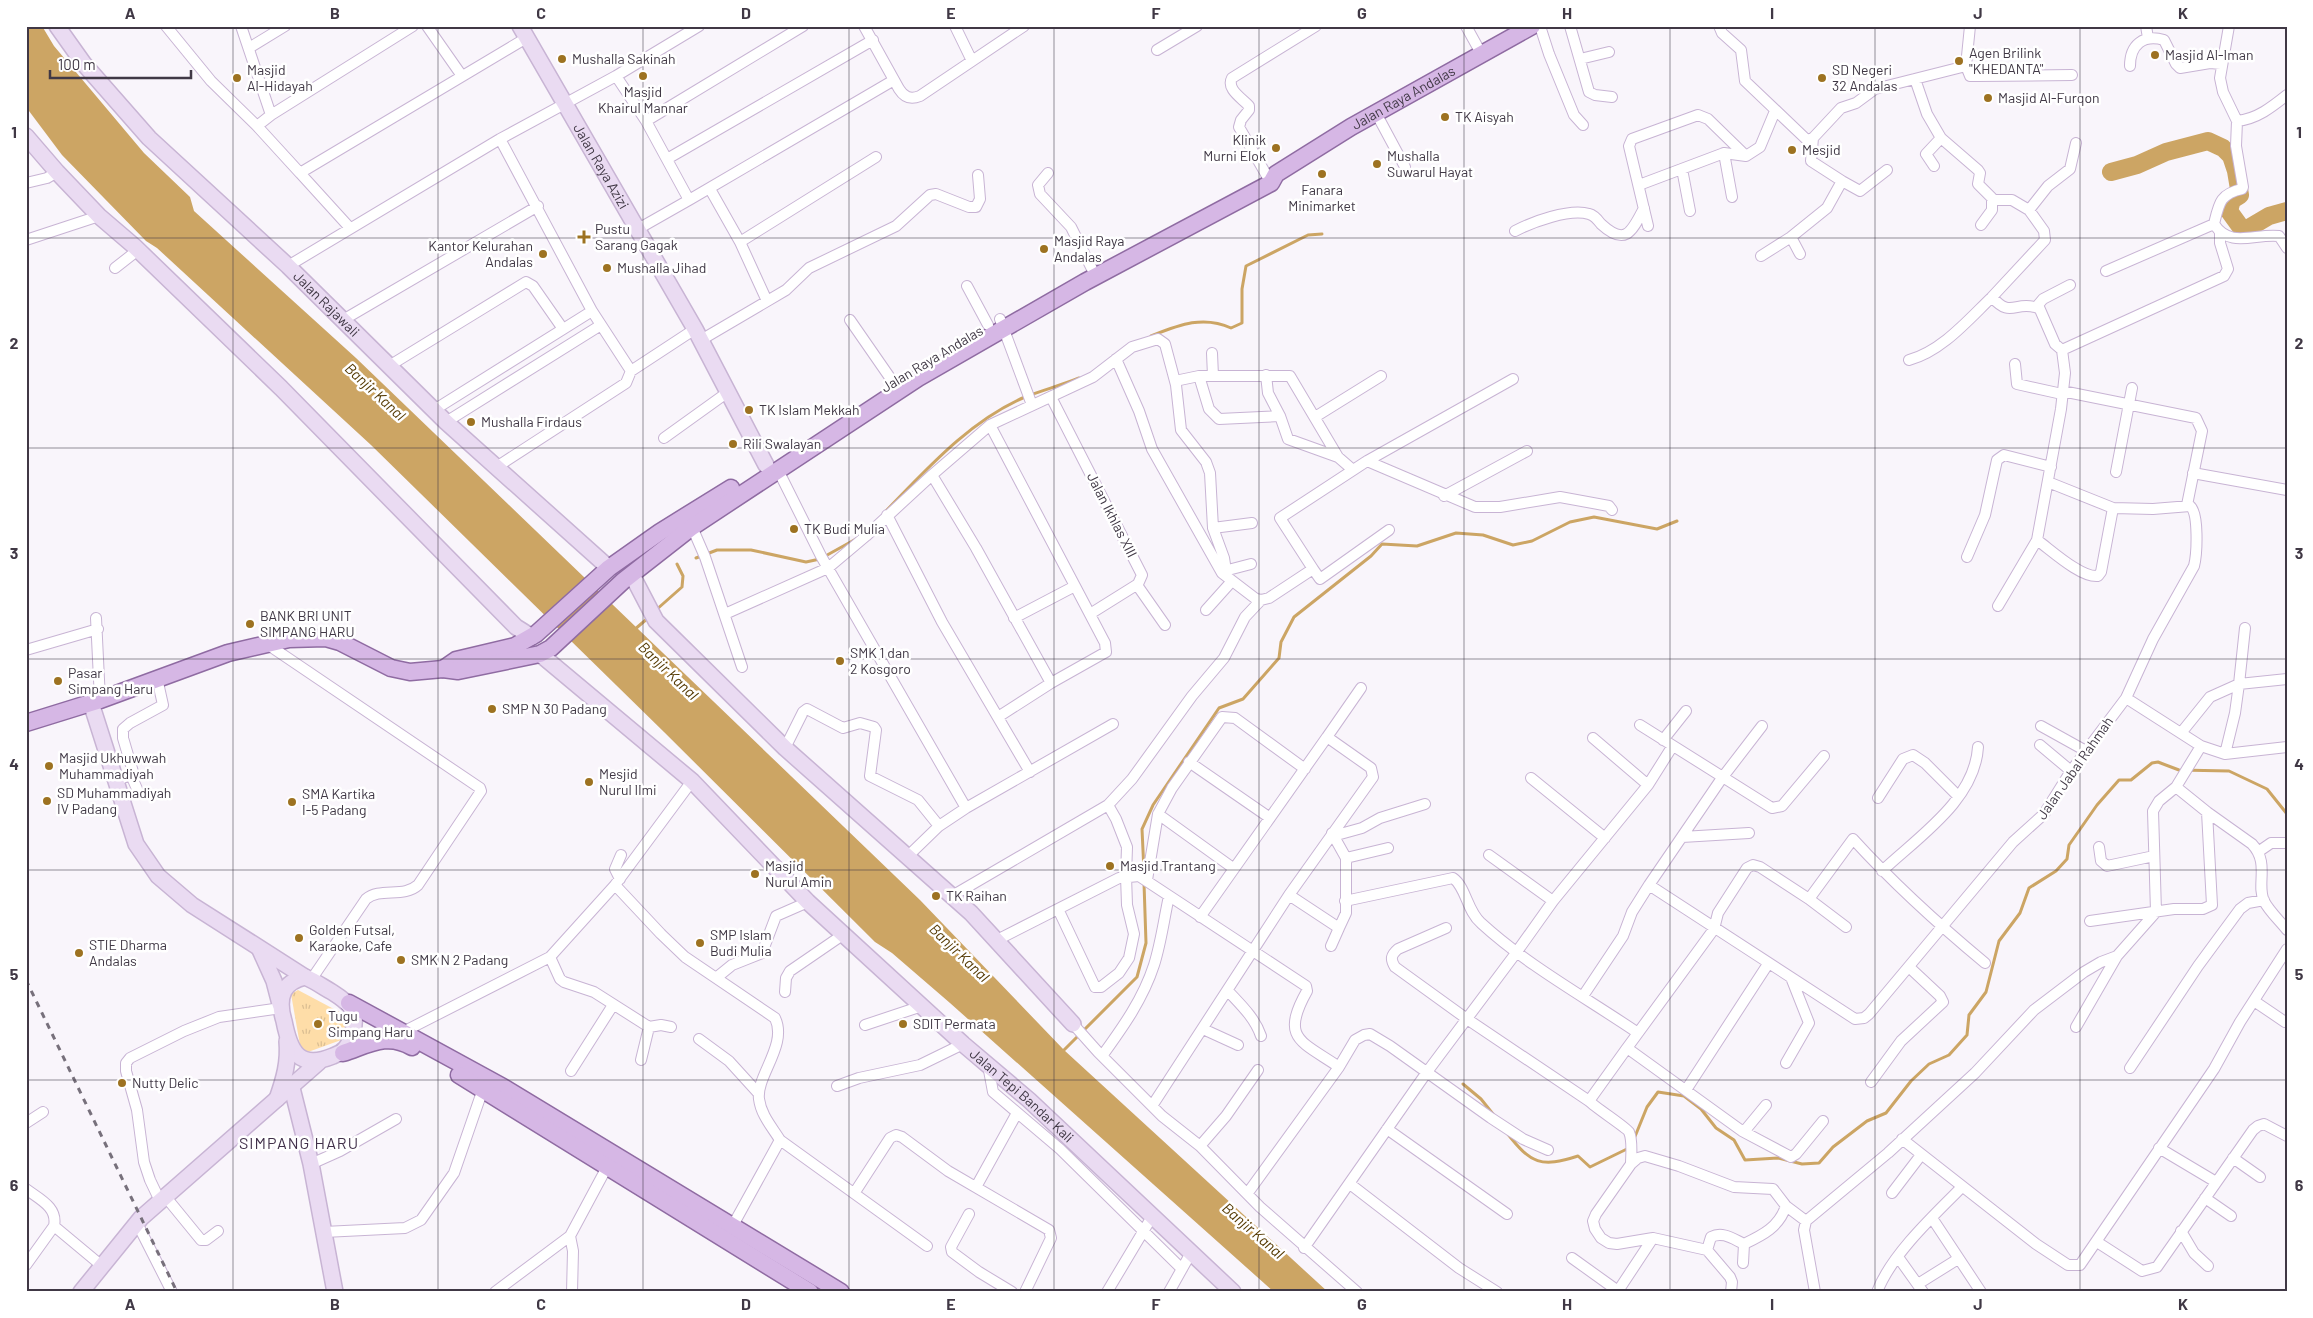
<svg xmlns="http://www.w3.org/2000/svg" width="2313" height="1318" viewBox="0 0 2313 1318" font-family="Barlow,sans-serif">
<style>
.park{fill:url(#park-tufts)}
.water{fill:#cca564}
.lines{fill:none;stroke-linecap:round;stroke-linejoin:round}
.stream{stroke:#cca564;stroke-width:3}
.river{stroke:#cca564;stroke-width:18}
.street-casing{stroke:#c8b4d4;stroke-width:12}
.secondary-casing{stroke:#c8b4d4;stroke-width:18}
.primary-casing{stroke:#8f6ba2;stroke-width:19}
.street{stroke:#fff;stroke-width:10}
.secondary{stroke:#eadbf2;stroke-width:15}
.primary{stroke:#d6b7e5;stroke-width:16}
.rail{stroke:#77707b;stroke-width:3;stroke-dasharray:6 6;stroke-linecap:butt}
.grid{fill:none;stroke:#403845;stroke-width:1;stroke-opacity:0.55}
.poi-dot{fill:#9d7221;stroke:#fff;stroke-width:2}
.labels{text-anchor:middle;stroke-width:5;stroke-linejoin:round;paint-order:stroke}
.poi-label{font-size:14px;fill:#403845;stroke:#fff;text-anchor:start}
.street-label{font-size:14px;fill:#403845;stroke:#fff}
.water-label{font-size:15px;font-style:italic;fill:#543902;stroke:#fff}
.quarter-label{font-size:16px;letter-spacing:1px;fill:#41304a;stroke:#fff}
.neatline{fill:none;stroke:#403845;stroke-width:2}
.grid-label{font-size:16px;text-anchor:middle;font-weight:bold;fill:#403845}
</style>
<defs>
<pattern id="park-tufts" width="24" height="20" patternUnits="userSpaceOnUse" patternTransform="scale(1.25)"><rect width="24" height="20" fill="#fedda8"/><path d="M3 7l-1-3M5 7V3M7 7l1-3M15 17l-1-3M17 17v-4M19 17l1-3" fill="none" stroke="#dbbe92"/></pattern>
</defs>
<rect width="100%" height="100%" fill="#f9f5fb"/>
<path class="park" d="M298,990L347,1016L351,1023L344,1039L308,1052L303,1051L300,1045L291,994Z"/>
<path class="water" d="M26,26H42L54,46L144,153L190,197L194,211L356,358L920,900L1064,1050L1328,1292H1274L950,1003L892,953L875,942L664,732L371,445L157,248L146,241L62,155L26,107Z"/>
<g class="lines">
<path class="stream" d="M1151,336C1179,325 1203,315 1231,328L1242,323V289L1246,266L1308,235L1322,234
M884,513C926,470 969,421 1025,397C1043,390 1062,385 1079,378
M696,558L717,550H751L806,562L820,559L856,539
M656,610L682,587L683,576L677,564
M634,630L648,618
M1144,872L1142,829L1153,805L1219,708L1243,699L1279,658L1281,642L1294,617L1371,556L1382,544L1417,546L1456,533L1483,535L1513,545L1532,541L1570,522L1594,517L1657,529L1677,521
M1062,1052L1137,977L1146,943L1144,883
M1463,1084L1481,1099L1493,1114
M1507,1133C1531,1164 1541,1168 1578,1156L1590,1167L1629,1148
M1634,1139L1647,1107L1658,1092L1684,1096L1701,1109L1716,1128L1734,1140L1745,1160L1778,1158L1802,1164L1819,1163L1833,1147L1867,1121L1886,1113L1911,1081L1929,1064L1949,1055L1967,1035L1969,1015L1986,992L1999,941L2020,913L2029,888L2056,871L2067,859L2069,845L2097,805L2119,780H2131L2152,763L2158,762L2179,770L2229,771L2267,789L2287,814"/>
<path class="river" d="M2111,172L2137,165L2166,152L2208,141L2223,148L2231,156L2236,171L2240,195L2232,200L2229,211L2242,229H2247L2269,216L2287,211"/>
<defs>
<path id="street" d="M166,26L211,81L257,126
M241,26L271,115
M427,26L462,76
M864,26L899,89C904,97 910,100 920,96L972,61L955,26
M1466,26L1482,55
M1540,26L1549,54L1574,115L1583,125
M1570,26L1589,92L1595,95L1612,97
M1719,26L1722,33L1741,50L1745,81L1807,140L1813,138L1841,108L1856,103L1875,89L1966,66L1970,26
M2146,26L2148,38
M2229,26L2220,78L2223,92L2237,121L2236,146L2243,187L2242,189C2220,194 2219,203 2214,224C2230,249 2255,233 2279,236L2287,248
M249,48L285,26
M1157,50L1197,26
M1580,59L1609,52
M972,61L1024,26
M1966,66L1970,76H1976L2072,75
M2130,66C2130,45 2143,34 2164,40L2176,64L2180,68L2210,63L2221,64
M616,76L646,121L689,200L638,229
M1915,79L1927,114L1941,138L1978,170L1980,173L1978,184L1992,198V210L1981,225
M1376,113L1405,167
M646,121L803,26
M2237,121C2257,119 2272,107 2287,95
M1724,153L1732,197
M667,159L873,40
M1934,166L1926,154L1941,138
M1682,169L1690,211
M300,173L257,126L271,115L413,26
M1048,173L1038,185L1040,194L1071,227L1092,269
M1842,181L1860,191L1887,170
M26,183L47,178L57,172
M1271,183L1239,127L1241,120L1249,110V106C1242,98 1226,89 1232,78L1316,26
M1639,185L1724,153L1746,156L1760,147L1775,111
M710,189L740,242
M689,200L894,80
M1993,200H2012L2029,210
M1648,226L1629,146L1632,139L1698,115L1708,119L1746,156
M350,228L300,173L528,37
M1515,231C1532,222 1570,208 1589,214C1594,215 1598,220 1601,224C1626,247 1632,231 1644,208
M1791,237L1800,254
M26,240L99,216
M1761,256L1791,237L1827,208L1842,181L1811,161L1813,138
M288,266L500,139
M115,268L138,250
M2106,271L2214,224
M967,286L988,325
M767,301L740,242L876,157
M2038,308C2015,300 2011,319 1992,297L2045,240L2044,231L2029,210L2048,186L2070,169L2076,143
M1000,319L1032,405
M343,320L538,206
M850,320L893,382
M701,340L786,290L809,268L896,226L930,195L936,194L969,207H976L980,199L978,175
M2062,350L2055,344L2038,305L2043,299L2070,285
M1212,353L1213,376
M1116,359L1139,411L1152,449L1222,573L1256,599L1261,600L1269,598L1313,569L1280,518L1367,461L1513,379
M1909,360C1942,351 1968,320 1992,297
M2015,364L2017,384L2062,394
M389,366L526,282L533,286L563,329
M631,371L592,311L500,139L616,76L699,26
M1266,375L1268,393L1280,416L1288,439L1338,457
M1199,376L1209,409L1219,419L1280,416
M1175,381L1199,376H1290L1338,457L1353,470
M2062,391L2196,418L2202,431L2187,505
M1051,397L1142,575L1138,584L1090,614
M434,410L592,311
M1315,417L1381,376
M446,422L601,325
M990,425L1075,586L1014,618
M664,438L728,392
M1367,461L1475,507H1500L1560,497L1609,506L1612,510
M495,468L626,383L631,371L695,329
M778,470L821,556L966,808
M2116,472L2132,388
M2193,473L2287,490
M932,475L976,548L1051,683
M1444,496L1527,451
M887,515L942,622L1030,772
M692,527L705,557L742,667
M1213,528L1252,523
M2037,540C2051,550 2081,578 2098,576L2101,572L2113,508
M1967,557L1985,515L1997,460L2004,455L2051,467
M1313,569L1320,579L1389,530
M1228,570L1251,564
M1137,585L1165,625
M1998,606L2037,540L2061,409L2065,373L2062,350L2224,276L2228,269L2220,243V233
M1206,610L1232,581
M725,614L828,568L866,536L932,475L990,425L1093,377L1132,347L1158,339L1165,344L1176,385L1181,430L1206,462L1210,473L1213,528L1224,558L1227,577
M96,618L100,700
M267,644L480,788L481,791L418,885C404,898 380,887 366,899L311,980
M26,650L98,629
M2126,698L2201,746
M998,717L1051,683L1106,652L1105,643L1075,586
M1640,725L1772,808L1782,806L1824,756
M2041,726L2086,751
M2181,733L2210,697L2239,684L2245,628
M1327,737L1361,688
M1663,740L1686,711
M2040,745L2071,771
M785,748L803,712L807,709L843,728L860,723L874,727L876,730L870,776L918,800L939,826
M2225,754L2235,713L2239,684L2287,679
M1189,762L1270,818
M131,775L137,789
M1531,778L1605,838
M116,782L133,772L123,738V729L130,723L163,705L157,678
M1648,785L1672,747
M1878,798L1903,759L1913,755L1925,763L1958,796
M2207,812L2252,844C2270,863 2256,884 2264,901C2269,911 2280,921 2287,930
M1158,814L1233,868
M1333,836L1362,828L1380,818L1425,804
M1682,837L1749,833
M2099,847L2101,861L2107,866L2154,856
M2258,852L2271,843H2287
M1489,855L1553,901
M907,857L939,826L966,808L1113,724
M1346,858L1388,848
M1882,871C1918,837 1975,800 1978,747
M620,879L615,869L621,855
M1147,880L1158,814L1172,788L1222,717L1235,718L1305,769
M615,885L661,934L685,957L775,1018C788,1045 756,1076 759,1099C761,1115 772,1127 780,1140L927,1246
M1649,885L1722,778L1762,726
M1289,895L1339,928L1346,913V858L1332,833
M952,896L1108,805L1132,779L1192,696L1224,658L1245,617L1261,600
M1809,899L1846,927
M1345,901L1453,878C1466,887 1467,911 1481,923C1528,966 1585,997 1638,1033L1627,1048
M1058,909L1095,987H1101L1119,973L1129,958L1134,934L1127,905L1126,876L1127,847L1116,819L1108,805
M2090,921L2174,909H2203L2212,905L2207,812L2176,787
M1446,928L1398,949C1391,955 1390,959 1395,967L1467,1019L1589,1101L1627,1048L1742,1131L1747,1128L1766,1105
M997,940L1119,878L1139,876L1306,986L1307,991C1280,1039 1301,1041 1339,1067
M1331,946L1339,928
M550,957L560,979L564,982L594,992L649,1027L661,1025L671,1027
M716,978L732,965L762,953L776,916L808,902
M1228,991C1241,1005 1255,1018 1261,1036
M785,992L786,978L790,971L844,934
M1583,996L1623,936L1632,912L1649,885L1855,1019L1864,1018L1869,1014L2013,842L2044,814L2071,771L2126,698L2153,639L2194,566C2197,554 2199,513 2190,506L2153,509L2113,508L2048,482
M2254,1001L2285,1022
M1073,1024L1098,1052L1162,1116L1200,1146L1260,1207L1357,1292
M865,1025L922,1006
M2076,1027L2117,956
M1203,1029L1238,1045
M1638,1033L1714,929L1718,913L1747,868L1753,865L1760,867L1809,899L1853,839C1894,884 1938,924 1985,963
M399,1034L550,957L615,885L692,781
M699,1039L729,1061L759,1094
M1102,1056C1123,1027 1143,999 1154,965C1161,943 1164,919 1169,896
M641,1060L649,1027
M1786,1063L1809,1023L1792,980
M988,1065L993,1092L1060,1149L1182,1269
M2130,1068L2198,966L2240,909L2248,903L2264,900
M571,1071L613,1005
M1871,1082L1901,1041L1943,1002L1940,996L1909,967
M837,1086L859,1078L920,1065L963,1044
M1686,1090L1768,964
M1589,1101C1596,1108 1627,1128 1629,1132C1633,1141 1631,1155 1631,1164
M1152,1106L1289,895L1373,777L1371,768L1327,737L1200,917
M26,1123L43,1112
M1387,1129L1507,1214
M1742,1131L1791,1157L1796,1154L1823,1121
M1902,1139L2036,1244L2068,1265H2080L2214,1069L2240,1022L2287,949
M1200,1146L1226,1116L1258,1070
M2159,1148L2216,1182
M2233,1158L2260,1177
M311,1164L340,1151L396,1119
M1350,1184L1459,1268L1497,1292
M976,1187L1017,1113
M26,1189C39,1199 58,1207 54,1226L102,1266
M855,1192L890,1138L896,1135L902,1137L948,1171L1049,1230L1051,1238L1025,1292
M1892,1193L1921,1155
M1247,1194L1339,1067L1355,1040L1364,1035L1370,1034L1390,1046L1491,1118L1523,1139L1548,1150
M165,1196L201,1240H206L218,1231
M2205,1198L2231,1216
M160,1201L150,1180L144,1162L137,1110L126,1071V1063L130,1058L184,1031L219,1017L281,1008
M969,1214L951,1247L952,1252L979,1272L1012,1292
M1932,1218L1981,1292
M137,1223L172,1292
M732,1227L780,1140
M2181,1231L2194,1253L2208,1266
M324,1232L405,1228L421,1220L454,1173L483,1089
M570,1236L573,1251L572,1292
M2097,1242L2142,1271L2157,1267L2253,1130L2258,1126L2264,1124L2287,1136
M1304,1248L1427,1072L1516,953L1553,901L1648,785L1593,738
M1707,1250L1711,1237C1723,1231 1733,1239 1744,1244C1763,1235 1779,1227 1786,1206
M1898,1257L1923,1292
M1572,1258L1618,1291L1653,1238
M1743,1263L1744,1244
M26,1265L54,1226
M1918,1284L1958,1259
M495,1292L570,1236L607,1167
M1107,1292L1153,1215
M1169,1292L1192,1251
M1731,1292L1732,1282L1730,1277L1707,1250L1653,1238L1617,1244L1609,1243L1601,1238L1595,1229L1593,1221L1596,1214L1631,1164L1638,1158L1645,1156L1679,1166L1734,1187L1773,1189L1786,1206L1806,1221
M1815,1292L1804,1230L1806,1221L1888,1153L1975,1073L2034,1010L2084,972L2101,962L2117,956L2156,912L2153,811L2159,801L2176,787L2201,746L2225,754L2287,747
M1877,1292C1891,1255 1934,1215 1962,1187"/>
<g id="secondary">
<path id="s1" d="M57,26L84,64L149,138L288,266L446,422L609,568"/>
<path id="s2" d="M520,26L695,329L766,465"/>
<path d="M26,136L57,172L99,216L134,246L281,388L516,627L532,637"/>
<path d="M632,575L656,621L785,748L971,913L1073,1024"/>
<path id="s3" d="M540,654L692,781L808,902L963,1044L1029,1100L1233,1292"/>
<path d="M91,703L136,844L158,876L192,905L305,977"/>
<path d="M260,950L274,981L280,1004"/>
<path d="M305,977C315,981 323,987 332,992C351,1004 359,1011 352,1035C349,1046 344,1052 333,1056C299,1070 290,1052 284,1021C281,1011 279,1001 284,991C288,983 297,979 305,977Z"/>
<path d="M292,1088L311,1164L335,1292"/>
<path d="M277,1099C284,1079 289,1062 287,1041"/>
<path d="M81,1292L141,1218L319,1062"/>
</g>
<g id="primary">
<path d="M443,669L456,660L515,646L536,634L609,568L660,532L731,488"/>
<path id="s4" d="M26,723L100,700L228,653L289,639L326,638L340,642L391,668L410,672L443,669L458,671L540,654L551,648L623,581L692,527L918,378L1085,282L1271,183L1276,174L1351,127L1532,26"/>
<path d="M349,1003L503,1087L841,1292"/>
<path d="M343,1053C368,1045 387,1032 412,1047"/>
<path d="M459,1075L810,1292"/>
</g>
</defs>
<use href="#street" class="street-casing"/>
<use href="#secondary" class="secondary-casing"/>
<use href="#primary" class="primary-casing"/>
<use href="#street" class="street"/>
<use href="#secondary" class="secondary"/>
<use href="#primary" class="primary"/>
<path class="rail" d="M26,980L177,1292"/>
</g>
<path class="grid" d="M233,26V1292M438,26V1292M643,26V1292M849,26V1292M1054,26V1292M1259,26V1292M1464,26V1292M1670,26V1292M1875,26V1292M2080,26V1292M26,238H2287M26,448H2287M26,659H2287M26,870H2287M26,1080H2287"/>
<g class="poi-dot">
<circle cx="2155" cy="55" r="5"/>
<circle cx="562" cy="59" r="5"/>
<circle cx="1959" cy="61" r="5"/>
<circle cx="643" cy="76" r="5"/>
<circle cx="237" cy="78" r="5"/>
<circle cx="1822" cy="78" r="5"/>
<circle cx="1988" cy="98" r="5"/>
<circle cx="1445" cy="117" r="5"/>
<circle cx="1276" cy="148" r="5"/>
<circle cx="1792" cy="150" r="5"/>
<circle cx="1377" cy="164" r="5"/>
<circle cx="1322" cy="174" r="5"/>
<path d="M581.5 229.5h5v5h5v5h-5v5h-5v-5h-5v-5h5z"/>
<circle cx="1044" cy="249" r="5"/>
<circle cx="543" cy="254" r="5"/>
<circle cx="607" cy="268" r="5"/>
<circle cx="749" cy="410" r="5"/>
<circle cx="471" cy="422" r="5"/>
<circle cx="733" cy="444" r="5"/>
<circle cx="794" cy="529" r="5"/>
<circle cx="250" cy="624" r="5"/>
<circle cx="840" cy="661" r="5"/>
<circle cx="58" cy="681" r="5"/>
<circle cx="492" cy="709" r="5"/>
<circle cx="49" cy="766" r="5"/>
<circle cx="589" cy="782" r="5"/>
<circle cx="47" cy="801" r="5"/>
<circle cx="292" cy="802" r="5"/>
<circle cx="1110" cy="866" r="5"/>
<circle cx="755" cy="874" r="5"/>
<circle cx="936" cy="896" r="5"/>
<circle cx="299" cy="938" r="5"/>
<circle cx="700" cy="943" r="5"/>
<circle cx="79" cy="953" r="5"/>
<circle cx="401" cy="960" r="5"/>
<circle cx="318" cy="1024" r="5"/>
<circle cx="903" cy="1024" r="5"/>
<circle cx="122" cy="1083" r="5"/>
</g>
<g class="labels">
<g class="poi-label">
<text x="1969" y="58">Agen Brilink<tspan x="1969" dy="16">"KHEDANTA"</tspan></text>
<text x="2165" y="60">Masjid Al-Iman</text>
<text x="572" y="64">Mushalla Sakinah</text>
<text x="247" y="75">Masjid<tspan x="247" dy="16">Al-Hidayah</tspan></text>
<text x="1832" y="75">SD Negeri<tspan x="1832" dy="16">32 Andalas</tspan></text>
<text x="643" y="97" text-anchor="middle">Masjid<tspan x="643" dy="16">Khairul Mannar</tspan></text>
<text x="1998" y="103">Masjid Al-Furqon</text>
<text x="1455" y="122">TK Aisyah</text>
<text x="1266" y="145" text-anchor="end">Klinik<tspan x="1266" dy="16">Murni Elok</tspan></text>
<text x="1802" y="155">Mesjid</text>
<text x="1387" y="161">Mushalla<tspan x="1387" dy="16">Suwarul Hayat</tspan></text>
<text x="1322" y="195" text-anchor="middle">Fanara<tspan x="1322" dy="16">Minimarket</tspan></text>
<text x="595" y="234">Pustu<tspan x="595" dy="16">Sarang Gagak</tspan></text>
<text x="1054" y="246">Masjid Raya<tspan x="1054" dy="16">Andalas</tspan></text>
<text x="533" y="251" text-anchor="end">Kantor Kelurahan<tspan x="533" dy="16">Andalas</tspan></text>
<text x="617" y="273">Mushalla Jihad</text>
<text x="759" y="415">TK Islam Mekkah</text>
<text x="481" y="427">Mushalla Firdaus</text>
<text x="743" y="449">Rili Swalayan</text>
<text x="804" y="534">TK Budi Mulia</text>
<text x="260" y="621">BANK BRI UNIT<tspan x="260" dy="16">SIMPANG HARU</tspan></text>
<text x="850" y="658">SMK 1 dan<tspan x="850" dy="16">2 Kosgoro</tspan></text>
<text x="68" y="678">Pasar<tspan x="68" dy="16">Simpang Haru</tspan></text>
<text x="502" y="714">SMP N 30 Padang</text>
<text x="59" y="763">Masjid Ukhuwwah<tspan x="59" dy="16">Muhammadiyah</tspan></text>
<text x="599" y="779">Mesjid<tspan x="599" dy="16">Nurul Ilmi</tspan></text>
<text x="57" y="798">SD Muhammadiyah<tspan x="57" dy="16">IV Padang</tspan></text>
<text x="302" y="799">SMA Kartika<tspan x="302" dy="16">I-5 Padang</tspan></text>
<text x="765" y="871">Masjid<tspan x="765" dy="16">Nurul Amin</tspan></text>
<text x="1120" y="871">Masjid Trantang</text>
<text x="946" y="901">TK Raihan</text>
<text x="309" y="935">Golden Futsal,<tspan x="309" dy="16">Karaoke, Cafe</tspan></text>
<text x="710" y="940">SMP Islam<tspan x="710" dy="16">Budi Mulia</tspan></text>
<text x="89" y="950">STIE Dharma<tspan x="89" dy="16">Andalas</tspan></text>
<text x="411" y="965">SMK N 2 Padang</text>
<text x="328" y="1021">Tugu<tspan x="328" dy="16">Simpang Haru</tspan></text>
<text x="913" y="1029">SDIT Permata</text>
<text x="132" y="1088">Nutty Delic</text>
</g>
<g class="street-label">
<text dy="5" stroke="none"><textPath href="#s4" startOffset="1568">Jalan Raya Andalas</textPath></text>
<text dy="5" stroke="none"><textPath href="#s2" startOffset="162">Jalan Raya Azizi</textPath></text>
<text dy="5" stroke="none"><textPath href="#s1" startOffset="388">Jalan Rajawali</textPath></text>
<text transform="translate(932 359) rotate(-31)" y="5">Jalan Raya Andalas</text>
<text transform="translate(1112 515) rotate(63)" y="5">Jalan Ikhlas XIII</text>
<text transform="translate(2075 768) rotate(-55)" y="5">Jalan Jabal Rahmah</text>
<text dy="5" stroke="none"><textPath href="#s3" startOffset="654">Jalan Tepi Bandar Kali</textPath></text>
</g>
<g class="water-label">
<text transform="translate(375 392) rotate(43)" y="5">Banjir Kanal</text>
<text transform="translate(668 671) rotate(44)" y="5">Banjir Kanal</text>
<text transform="translate(959 953) rotate(44)" y="5">Banjir Kanal</text>
<text transform="translate(1253 1231) rotate(41)" y="5">Banjir Kanal</text>
</g>
<g class="quarter-label">
<text x="299" y="1149">SIMPANG HARU</text>
</g>
</g>
<rect width="2313" height="1318" fill="none" stroke="#ffffff" stroke-width="55"/>
<path d="M50 70v8h141v-8" fill="none" stroke="#403845" stroke-width="2.5"/>
<text x="58" y="70" font-size="15" fill="#403845" stroke="#ffffff" stroke-width="4" paint-order="stroke">100 m</text>
<rect x="28" y="28" width="2258" height="1262" class="neatline"/>
<g class="grid-label">
<text x="130" y="19">A</text>
<text x="335" y="19">B</text>
<text x="541" y="19">C</text>
<text x="746" y="19">D</text>
<text x="951" y="19">E</text>
<text x="1156" y="19">F</text>
<text x="1362" y="19">G</text>
<text x="1567" y="19">H</text>
<text x="1772" y="19">I</text>
<text x="1978" y="19">J</text>
<text x="2183" y="19">K</text>
<text x="14" y="138">1</text>
<text x="2299" y="138">1</text>
<text x="14" y="349">2</text>
<text x="2299" y="349">2</text>
<text x="14" y="559">3</text>
<text x="2299" y="559">3</text>
<text x="14" y="770">4</text>
<text x="2299" y="770">4</text>
<text x="14" y="980">5</text>
<text x="2299" y="980">5</text>
<text x="14" y="1191">6</text>
<text x="2299" y="1191">6</text>
<text x="130" y="1310">A</text>
<text x="335" y="1310">B</text>
<text x="541" y="1310">C</text>
<text x="746" y="1310">D</text>
<text x="951" y="1310">E</text>
<text x="1156" y="1310">F</text>
<text x="1362" y="1310">G</text>
<text x="1567" y="1310">H</text>
<text x="1772" y="1310">I</text>
<text x="1978" y="1310">J</text>
<text x="2183" y="1310">K</text>
</g>
</svg>
